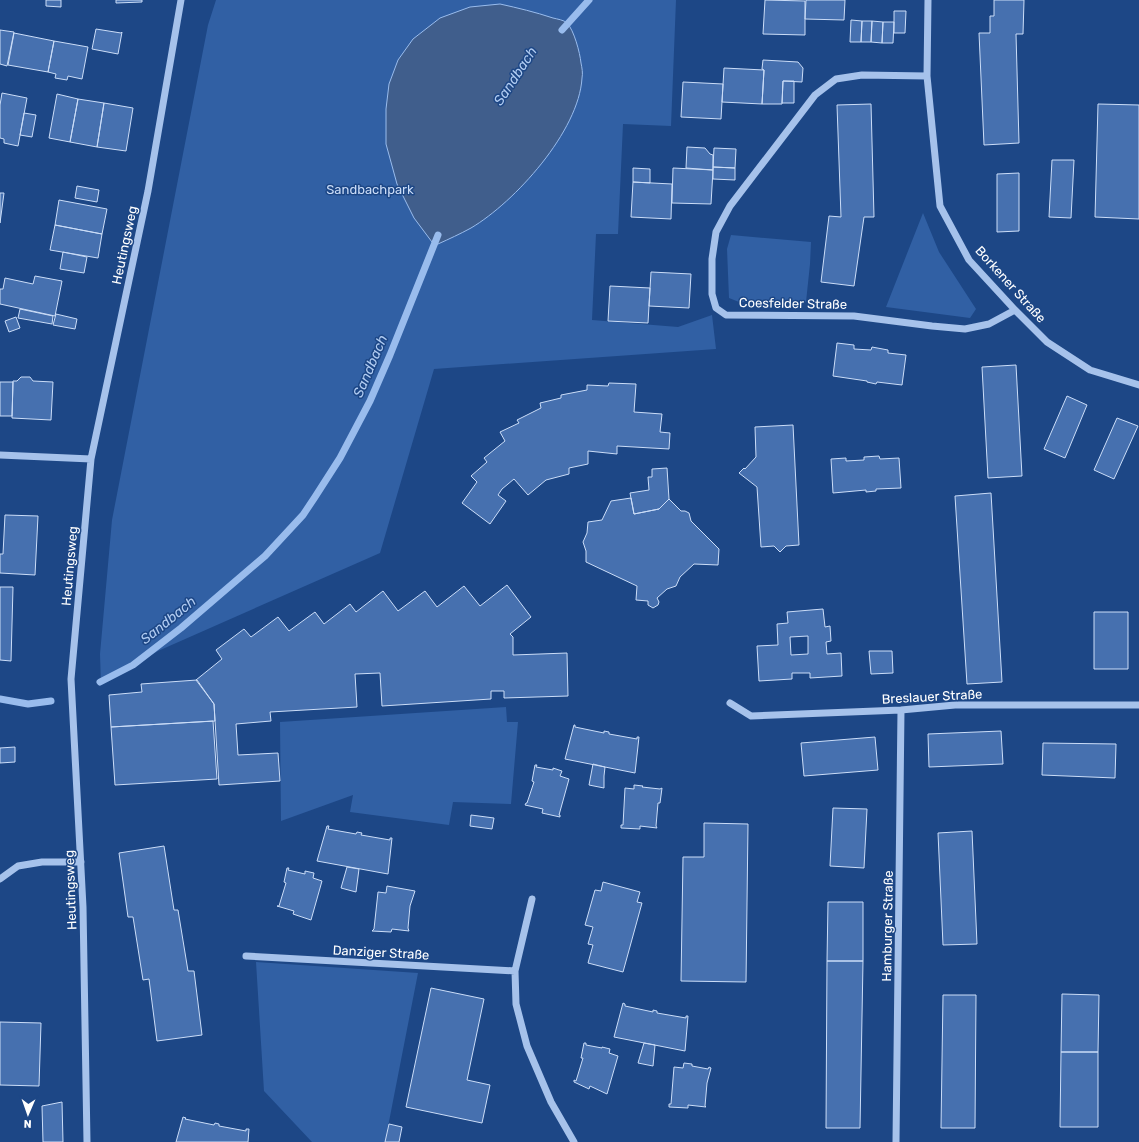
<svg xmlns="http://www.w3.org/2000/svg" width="1139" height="1142" viewBox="0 0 1139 1142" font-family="Rubik,sans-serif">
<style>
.green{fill:#3160a4}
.water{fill:#405e8c;stroke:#99bced}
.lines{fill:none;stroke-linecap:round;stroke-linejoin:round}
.stream{stroke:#99bced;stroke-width:7}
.building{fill:#4670af;stroke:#cbddf8;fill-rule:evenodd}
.minor{stroke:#a6c2eb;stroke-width:7}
.labels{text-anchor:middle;stroke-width:3;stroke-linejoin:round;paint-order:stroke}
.park-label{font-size:13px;fill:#cbddf8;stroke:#1d4786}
.street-label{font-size:13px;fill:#fff;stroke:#1d4786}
.water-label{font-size:14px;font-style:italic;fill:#b1ccf2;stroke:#1d4786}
</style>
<rect width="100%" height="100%" fill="#1d4786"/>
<path class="green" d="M216,0H676L671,126L623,124L618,234H596L592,320L678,327L712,315L716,349L434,369L380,553L158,651L101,685L100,654L112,520L208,25Z
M923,213L939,252L976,309L970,318L886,307Z
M731,235L811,242L810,264L806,302H739L729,298L727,249Z
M506,707L507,722H518L511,804L453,802L449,825L350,812L353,795L281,821L280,722Z
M256,962L418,973L385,1142H312L264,1091Z"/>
<path class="water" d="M500,4C518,8 535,12 553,18C557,19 564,20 567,23C574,30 580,53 581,63C582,68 583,73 582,78C579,131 515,202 471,228C460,234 449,239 438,244L432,242L414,218L397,184L386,144V109L389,84L398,60L413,39L440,18L470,7Z"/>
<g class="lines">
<path class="stream" d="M562,30L589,0
M100,682L133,665L181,628L265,556L303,515L315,497L340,458L370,401L390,355L438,235
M0,699L28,704L51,701"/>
</g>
<path class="building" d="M46,0H61V7L46,6Z
M116,0H142V2L116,3Z
M765,0L805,1V35L763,34Z
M806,0H845L844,20L805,19Z
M994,0H1024L1023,34H1016L1019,143L984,145L979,33H990V16H994Z
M894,11H906L905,33H894Z
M851,20L862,21L861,42H850Z
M862,21H872L871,42H861Z
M872,21L883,22L882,43L871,42Z
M883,22H894L893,43H882Z
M96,29L121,33L122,32L118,54L92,49Z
M0,30L14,32L7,66L0,64Z
M14,33L54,41L48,72L8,65Z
M54,41L88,47L82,79L68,76L67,80L55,78L56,74L48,72Z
M763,60L798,62L803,68L802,82L783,81L782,104H762L764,70L762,69Z
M724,68L764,70L762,104L722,102Z
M783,81H794V103H782Z
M683,82L723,84L721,119L681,117Z
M2,93L27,98L18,146L4,143V139L0,138V105Z
M57,94L78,99L70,142L49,138Z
M78,99L104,103L97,147L70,142Z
M104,103L133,108L126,151L97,147Z
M871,104L874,217H864L854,286L821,282L829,216L841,217L837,105Z
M1098,104L1139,105V219L1095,217Z
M24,113L36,115L32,137L20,135Z
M687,147L705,148L710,154L713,155V170L686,168Z
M714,148L736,149L735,168L713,167Z
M1052,160H1074L1071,218L1049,217Z
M713,167L735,168V180L713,179Z
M633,168L650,169V183L633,182Z
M673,168L713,170L711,204L672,203Z
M1019,173V231L997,232V174Z
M633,182L672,184L671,219L631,217Z
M77,186L99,190L97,202L75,198Z
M0,193H4L0,223Z
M59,200L107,209L102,234L55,225Z
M55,225L102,234L98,258L50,250Z
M63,252L87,257L84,273L60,269Z
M651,272L691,274L689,308L649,306Z
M35,276L62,281L55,316L0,304V289H3L5,278L33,284Z
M610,286L650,288L648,323L608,321Z
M20,309L53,316L52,324L18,318Z
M56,314L77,319L75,329L53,325Z
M16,317L20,328L9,332L5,321Z
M837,343L854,345V349L871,350L872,347L888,350V353L906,355L902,385L877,382L876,384L867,382V381L833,376Z
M1016,365L1022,476L988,478L982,367Z
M21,377H30L33,381L53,382L51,420L12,418L13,381H17Z
M0,382H13L12,416H0Z
M609,383L636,384L634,412L662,414L660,432L670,433L669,449L617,446V454L588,451V464L569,468V474L546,480L528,495L514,479L502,489L498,495L506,501L490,524L462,503L477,482L471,476L487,462L484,458L505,441L500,432L519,423L517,420L541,408L540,403L561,398V395L587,390V385L608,386Z
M1067,396L1087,405L1065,458L1044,449Z
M1117,418L1138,426L1114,479L1094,470Z
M793,425L799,545L786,546L780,552L774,546L761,547L757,487L739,473L744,468L745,469L756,457L755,427Z
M879,456L880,459L899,458L901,488L876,489V491L866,492V490L833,493L831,459L846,458V461L864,460V457Z
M667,468L669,499L659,509L634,514L630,493L649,490L648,477H652V469Z
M991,493L1002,682L967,684L955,496Z
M631,498L634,514L659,509L669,499L681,511H685L689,513L691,521L719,549L718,565L694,564L680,577L676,586L667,589L657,598L659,602L658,605L653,608L648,605V601L636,600L637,586L586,562V551L583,542L587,533L588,522L602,520L611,501Z
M5,515L38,516L35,575L0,573V554H3Z
M507,585L531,617L510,634L513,637V655L567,653L568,696L504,698V691H491V699L382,706L380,673L355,674L357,707L270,712L271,721L236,724L238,755L278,753L280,781L219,785L214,704L196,680L222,659L216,650L244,629L251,637L278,617L289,631L315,612L324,624L350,604L356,612L383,591L398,611L425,591L437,607L464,586L480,606Z
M0,587H13L11,661L0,660Z
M823,609L825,627L830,626L831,641L826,642L827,654L841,653L842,676L810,678V673H792V679L759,681L757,646L778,645L777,624L788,623L787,612ZM808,636V654L791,655L790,637Z
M1094,612H1128V669H1094Z
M869,651H892L893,673L871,674Z
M197,680L214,704L215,721L111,727L109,695L142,692L141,684Z
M213,721L217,779L115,785L111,727Z
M574,725H575V727L604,733V731L609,732V734L637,739V737H639L635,773L565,759Z
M1001,731L1003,764L929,767L928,734Z
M875,737L878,770L804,776L801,743Z
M1043,743L1116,744L1115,778L1042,775Z
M15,747V762L0,763V748Z
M593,764L605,767L604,776V788L589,785Z
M535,765H537L536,767L553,770V768L562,771L560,776L569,779L559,815H560V817L542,813L543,809L525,805L526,803H527L534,782L532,781Z
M634,785L643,786L642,787L660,789L662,788L660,803H658L656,826L657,828L640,826V829L621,828V825H623L625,788L634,789Z
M833,808L867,809L864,868L830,866Z
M471,815L494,818L492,829L470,826Z
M704,823L748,824L746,982L681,981L683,857H704Z
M327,826H329L328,829L356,834L357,832L362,833L361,835L390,840V838H392L388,874L317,861Z
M972,831L977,944L943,945L938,833Z
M164,846L174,910H178L188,971H194L202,1035L157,1041L149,979L143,980L133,917H128L119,853Z
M347,867L359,869L356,892L341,888Z
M287,868H289L288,870L305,874V871L314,873L313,878L322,881L311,920L293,914L294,911L277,906H279L286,883L284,882Z
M603,882L640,892L637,902L642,903L623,972L588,963L593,945L588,944L593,927L585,925L595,890L601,891Z
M387,886L415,891L410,906L408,928L409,931L392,929L391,932L372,931L374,929L378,892L386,893Z
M828,902H863V961H827Z
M827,961H863L860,1128H826Z
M431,988L484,999L467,1080L490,1085L482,1123L406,1107Z
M1062,994L1099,995L1098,1052H1061Z
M943,995H976L975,1128H941Z
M623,1003L625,1004V1006L653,1012V1010L657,1011V1013L686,1018V1016H688L685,1051L614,1037Z
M0,1022L41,1023L39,1086L0,1085Z
M584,1043H586V1045L602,1048V1047L610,1049L609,1053L618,1056L607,1094L590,1086L589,1089L574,1082V1080L576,1081L583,1058H581Z
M644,1043L655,1045L653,1066L638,1063Z
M1061,1052H1098V1127H1060Z
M684,1063L692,1064V1066L708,1069L709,1067L711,1068L707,1083L705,1106L706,1107L688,1105V1108L669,1107V1104H671L674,1067L683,1068Z
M62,1102L63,1142H43L42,1106Z
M183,1117L186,1118L185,1119L214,1125L215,1123L219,1124V1126L246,1131V1129H249L248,1142H176Z
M389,1124L402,1127L399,1142H385Z"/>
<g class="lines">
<path class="minor" d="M928,0L927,76L940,206L969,260L1015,310L1047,342L1090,370L1139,385
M927,76L862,75L836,79L815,95L730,206L716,232L712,259V294L716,308L726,315L854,316L932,326L965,329L989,324L1015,310
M0,455L91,459
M730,703L751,716L901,710L955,705H1139
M0,879L18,866L42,862H81
M532,899L515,971L516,1004L527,1046L551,1102L574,1142
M246,956L515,971
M87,1142L83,907L71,679L91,459L148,191L181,0
M896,1142L901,710"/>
</g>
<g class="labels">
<g class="park-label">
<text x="370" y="194">Sandbachpark</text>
</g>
<g class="street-label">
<text transform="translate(124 245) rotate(-78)" y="5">Heutingsweg</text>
<text transform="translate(1011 284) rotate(48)" y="5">Borkener Straße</text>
<text transform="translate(793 303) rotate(1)" y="5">Coesfelder Straße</text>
<text transform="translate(69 566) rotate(-85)" y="5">Heutingsweg</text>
<text transform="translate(932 696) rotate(-3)" y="5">Breslauer Straße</text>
<text transform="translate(70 890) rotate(-92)" y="5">Heutingsweg</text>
<text transform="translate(887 926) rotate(-89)" y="5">Hamburger Straße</text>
<text transform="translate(381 952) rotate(3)" y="5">Danziger Straße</text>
</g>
<g class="water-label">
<text transform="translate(515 76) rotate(-57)" y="5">Sandbach</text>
<text transform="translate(370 366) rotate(-67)" y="5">Sandbach</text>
<text transform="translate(168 620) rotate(-39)" y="5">Sandbach</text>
</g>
</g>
<g transform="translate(28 1114) rotate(182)" stroke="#1d4786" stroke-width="3" paint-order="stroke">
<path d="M0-3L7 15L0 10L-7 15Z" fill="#ffffff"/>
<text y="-6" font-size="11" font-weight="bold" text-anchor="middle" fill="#ffffff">N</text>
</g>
</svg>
